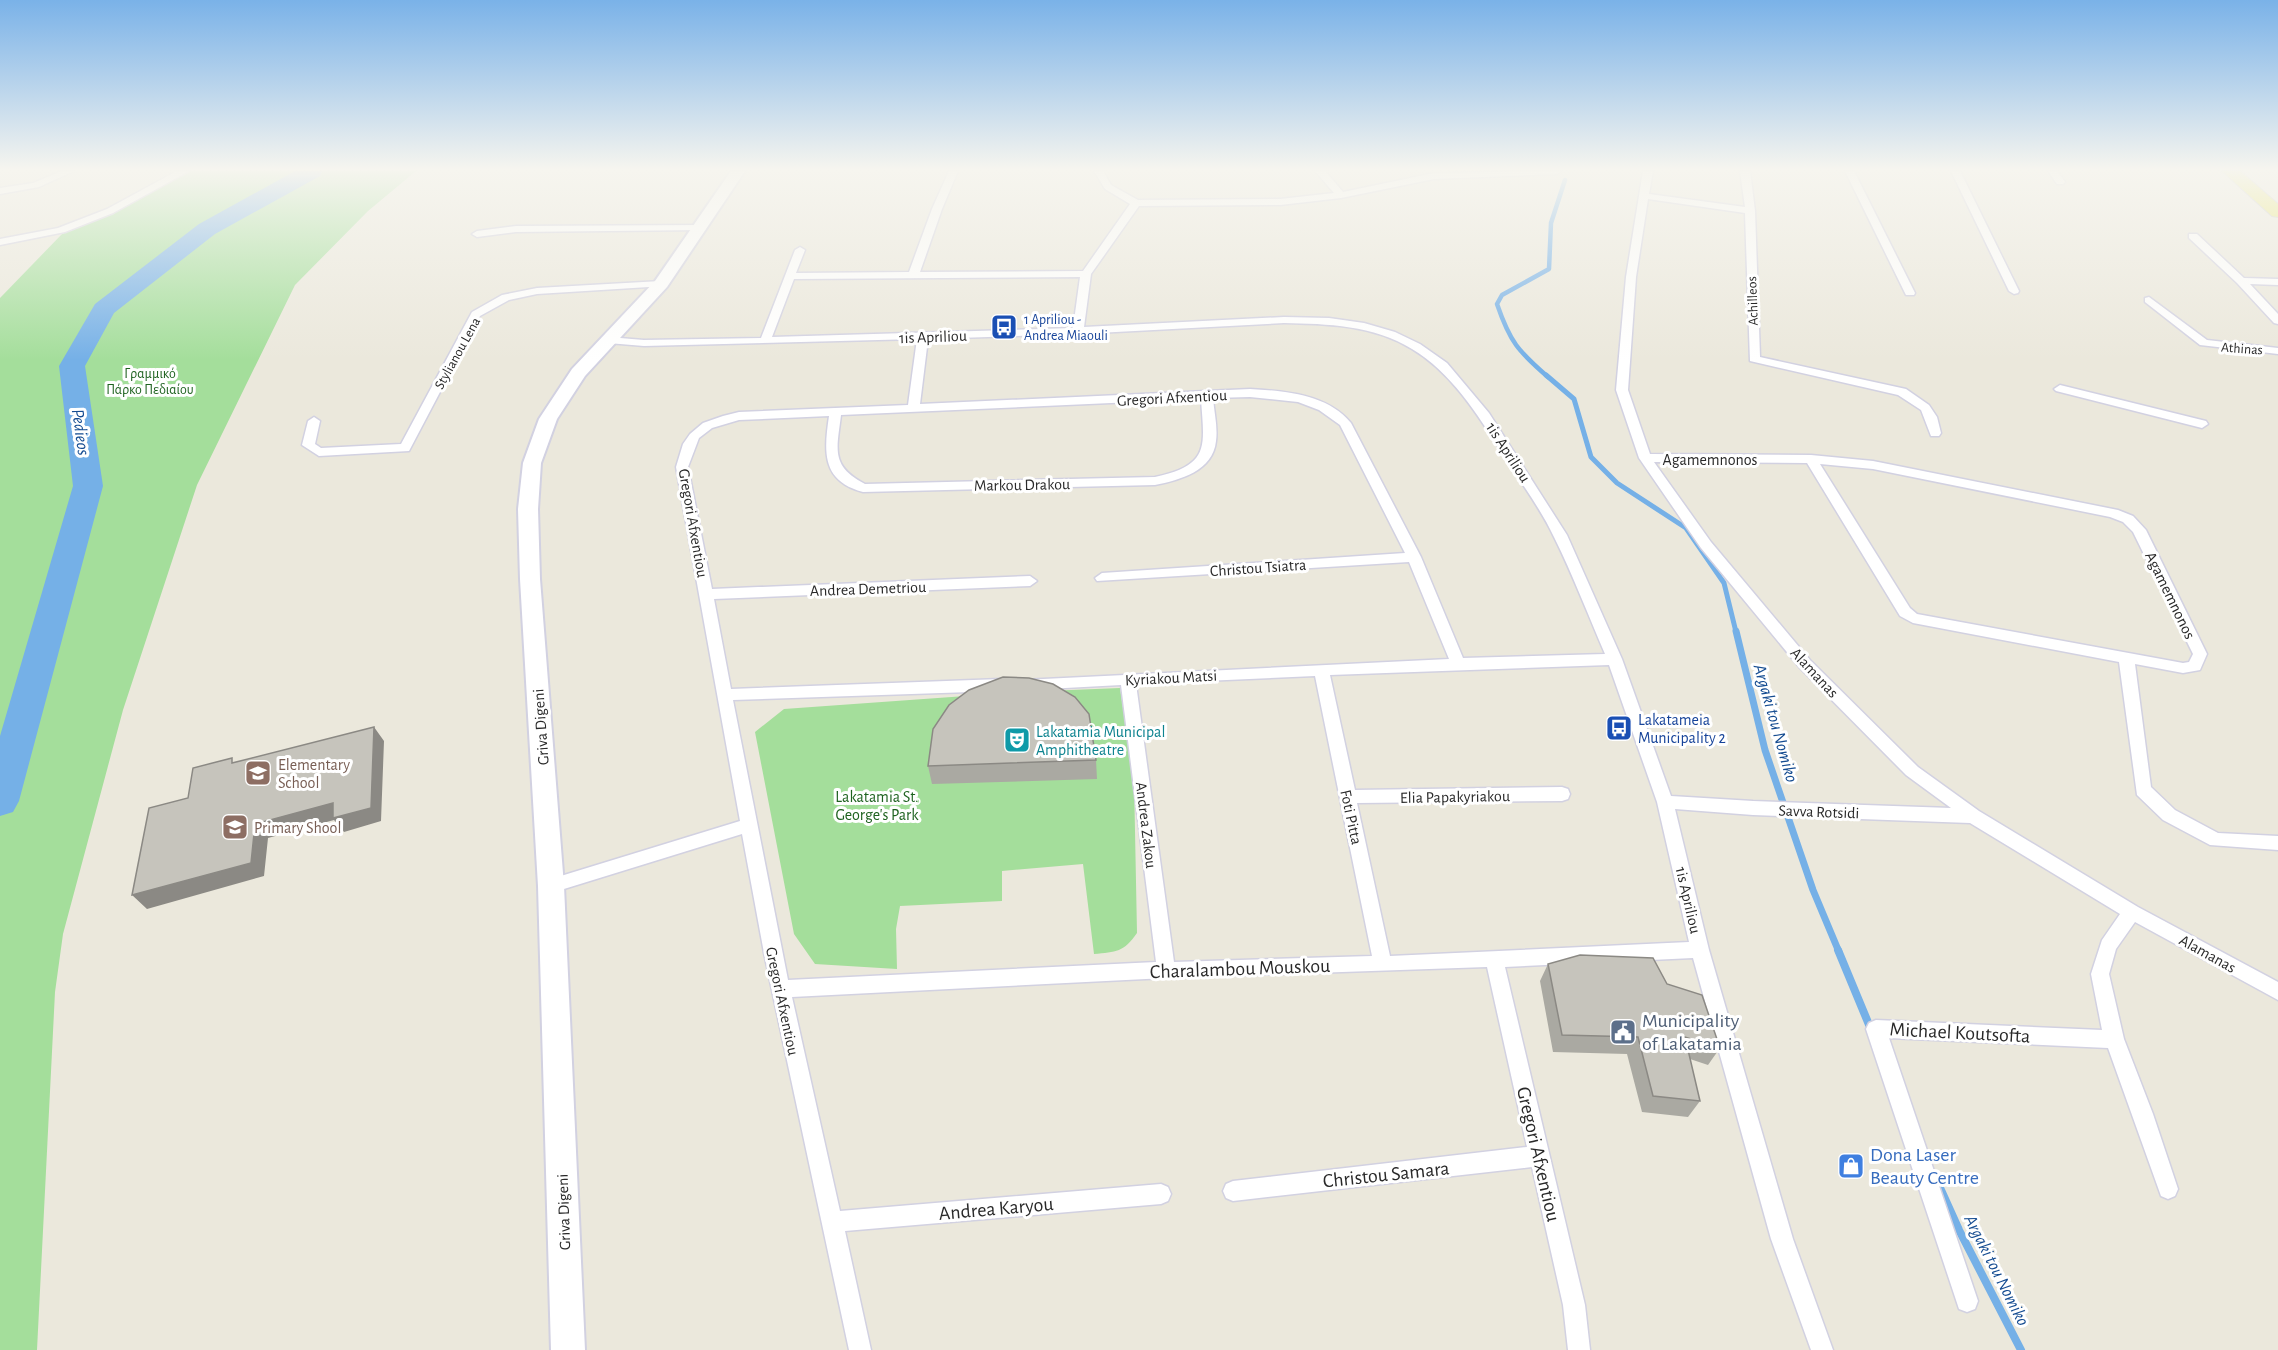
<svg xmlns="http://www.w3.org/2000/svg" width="2278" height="1350" viewBox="0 0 2278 1350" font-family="'Alegreya Sans',sans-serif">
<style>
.green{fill:#a4de9b}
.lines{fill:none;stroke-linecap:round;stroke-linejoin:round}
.stream-far3{stroke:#75b0e7;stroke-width:4.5}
.stream-far2{stroke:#75b0e7;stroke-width:5}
.stream-far1{stroke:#75b0e7;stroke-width:7}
.stream{stroke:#75b0e7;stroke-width:8}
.river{fill:#75b0e7;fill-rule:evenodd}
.street-casing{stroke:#d2d1e1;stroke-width:3}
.secondary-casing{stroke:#d2d1e1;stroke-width:4}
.primary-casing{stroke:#c7c7c7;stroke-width:2}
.street{fill:#fff;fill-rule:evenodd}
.secondary{fill:#fff;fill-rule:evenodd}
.primary{fill:#e8e564;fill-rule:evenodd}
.wall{fill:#aaa9a2}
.shaded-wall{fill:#8b8984}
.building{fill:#c6c4bc;stroke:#8b8984;stroke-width:1.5}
.labels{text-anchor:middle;stroke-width:6;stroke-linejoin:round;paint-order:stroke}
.far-street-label{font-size:14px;fill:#292929;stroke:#fff}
.far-transit-label{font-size:14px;fill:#164399;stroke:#fff;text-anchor:start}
.far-park-label{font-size:14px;fill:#1e621f;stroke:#fff}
.street-label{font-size:16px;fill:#292929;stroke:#fff}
.transit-label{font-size:16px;fill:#164399;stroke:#fff;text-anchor:start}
.culture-label{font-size:16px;fill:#0d838f;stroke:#fff;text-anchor:start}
.education-label{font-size:16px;fill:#785e54;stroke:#fff;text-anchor:start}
.park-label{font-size:16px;fill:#1e621f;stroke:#fff}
.water-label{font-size:18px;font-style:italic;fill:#154c91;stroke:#fff}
.near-street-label{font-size:20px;fill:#292929;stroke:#fff}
.near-service-label{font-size:20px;fill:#4e5e75;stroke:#fff;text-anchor:start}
.near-shop-label{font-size:20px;fill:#366cbe;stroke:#fff;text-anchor:start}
</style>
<rect width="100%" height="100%" fill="#ebe8dc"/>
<path class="green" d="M190,171H416L368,211L295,285L197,485L123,710L63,934L55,992L37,1350H0V298L62,234Z
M1120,688L1134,780L1137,933C1124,952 1116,952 1094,954L1083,864L1002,871V901L900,906L896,929L897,969L815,964L794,934L755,732L784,709L1022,692Z"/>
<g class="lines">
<path class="stream-far3" d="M1548,377C1518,351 1510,342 1497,304L1502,295L1549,269L1551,223L1565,180"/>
<path class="stream-far2" d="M1546,375L1574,399L1591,457L1617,483L1686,528L1724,583L1736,632"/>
<path class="stream-far1" d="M1736,631L1765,750L1813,890L1839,952"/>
<path class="stream" d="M1838,950L1872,1032
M1936,1179L1959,1230L2021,1350"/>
<path class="river" d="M295,171H322L320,176L215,234L114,313L85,366L103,486L19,801L13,812L0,816V736L73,486L59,366L95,304L199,224Z"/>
<defs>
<path id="street" d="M62,171H74L39,187L0,194V188L33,183Z
M177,171H189L113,213L65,232L0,245V239L58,228L107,209Z
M949,171H958L942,209L920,272L1083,271L1130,204L1105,189L1094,171H1103L1111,185L1138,200L1280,199L1334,193L1315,171H1325L1343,192L1434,173L1561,171L1557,174L1434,179L1341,198L1280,205L1139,206L1091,274L1084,327L1284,317L1329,318L1364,323L1395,332L1420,344L1447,363L1489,413L1567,535L1622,659L1671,796L1753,801L1951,808L1906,775L1800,668L1701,548L1639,458L1616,390L1626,277L1643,171H1653L1649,194L1745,207L1740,171H1750L1755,211L1760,357L1906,389L1929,405L1937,417L1941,433L1939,436H1931L1921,410L1898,395L1750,361L1745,213L1648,199L1636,277L1628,390L1650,454L1811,455L1873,461L2118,510L2133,516L2146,530L2207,654L2200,670L2183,673L2135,664L2151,787L2175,810L2218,833L2278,836V850L2210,845L2163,820L2137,795L2119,662L1913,623L1900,616L1807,463L1654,462L1711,542L1810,660L1918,767L1979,811L2138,907L2278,982V1000L2135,922L2116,949L2109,974L2124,1039L2153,1114L2178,1189L2175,1196L2168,1199L2161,1196L2108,1048L1889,1038L1978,1301L1975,1309L1967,1312L1959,1309L1866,1029L1869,1023L1876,1020L2102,1030L2091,974L2102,940L2120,914L1970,823L1753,815L1675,809L1709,950L1793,1239L1833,1350H1811L1771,1239L1693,958L1505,967L1585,1305L1590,1350H1568L1563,1305L1532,1167L1233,1201L1226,1198L1223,1191L1226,1184L1233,1181L1527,1147L1487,967L1166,978L792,997L840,1211L1161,1184L1168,1187L1171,1194L1168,1201L1161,1204L845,1231L871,1350H849L764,953L742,834L551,893L545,891L542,886L545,881L551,879L740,821L676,467L683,444L690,434L703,423L723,416L739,412L908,405L917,339L644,346L608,343L602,340L608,337L644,340L761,338L795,250L800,247L805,250L796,273L909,272L932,209ZM1080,277L1073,328L772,337L794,279ZM1284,323C1328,324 1373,325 1412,349C1451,372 1477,414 1501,451C1518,479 1540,507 1554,537C1573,575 1588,615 1605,654L1463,658L1421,557L1351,423C1327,394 1285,391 1250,389L920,404L928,339L1078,334ZM1250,397L1298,402L1319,410L1340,425L1405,553L1102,573L1095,578L1097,581L1409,562L1449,659L1023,680L1020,684L1023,688L1028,690L1121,685L1156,962L788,980L733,700L1001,691L1006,689L1009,685L1006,681L1001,679L731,689L714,599L1030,586L1037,581L1030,576L712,589L688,467L699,438L712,428L739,420L829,416C824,451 821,481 863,492L1155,485C1180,480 1213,471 1216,441C1218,427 1214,412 1213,398ZM1201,399C1204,446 1211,465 1155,477L865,484C830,466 837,449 841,415ZM1820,464L1873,469L2110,517L2123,522L2133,532L2193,654L2189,662L2183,663L1917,614L1910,608ZM1609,665L1657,802L1689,942L1390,956L1357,803L1562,801L1568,799L1570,794L1568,789L1562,787L1355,790L1330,675ZM1315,676L1372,956L1174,962L1136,684Z
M1845,171H1854L1915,293L1914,295H1906L1905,293Z
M1951,171H1960L2019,291L2018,293L2014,294L2009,291Z
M2048,171H2057L2065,182L2063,184H2057Z
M706,225V229L702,230L516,232L477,237L472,234L477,231L516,226Z
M2189,234H2197L2244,278L2278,279V285L2250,284L2278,314V324L2274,323L2237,283L2189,238Z
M661,281L666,284L665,286L537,294L509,300L480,316L409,451L319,456L302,445L308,421L314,417L320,421L315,444L321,448L401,444L472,312L502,295L537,288Z
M2149,297L2207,340L2278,348V354L2200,345L2145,302V298Z
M2060,385L2206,421L2208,424L2202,428L2056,391L2054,389Z"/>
<path id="secondary" d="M731,171H745L667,287L585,376L557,419L541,463L538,509L540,579L564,886L585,1350H551L538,886L520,579L518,509L523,463L539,419L572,369L655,281Z"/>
<path id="primary" d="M2222,171H2240L2278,204V217L2272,216Z"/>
</defs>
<use href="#street" class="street-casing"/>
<use href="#secondary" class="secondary-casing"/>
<use href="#primary" class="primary-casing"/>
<use href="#street" class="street"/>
<use href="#secondary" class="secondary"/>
<use href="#primary" class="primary"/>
</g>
<path class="wall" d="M1096,760L1097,779L932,784L928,766Z
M1548,964L1667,984L1720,1048L1708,1065L1690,1059L1700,1101L1688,1117L1642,1112L1627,1054L1553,1052L1540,981Z"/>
<path class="shaded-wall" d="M374,727L384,741L381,821L344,832L334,820L268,838L264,876L147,909L132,895L255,824Z"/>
<path class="building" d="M1003,677L1029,678L1053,684L1075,697L1089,714L1096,760L928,766L933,729L949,705L969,690Z
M374,727L371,808L333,818V803L255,824L251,863L132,895L149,808L188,798L193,768L232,758V763Z
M1580,955L1653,958L1667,984L1702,995L1720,1048L1685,1037L1700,1101L1653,1096L1638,1037L1562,1035L1548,964Z"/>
<linearGradient id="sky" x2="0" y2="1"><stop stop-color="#7ab2e8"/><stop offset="0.47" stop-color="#f6f5ef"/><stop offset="1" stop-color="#f6f5ef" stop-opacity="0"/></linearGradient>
<rect width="2278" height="360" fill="url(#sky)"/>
<defs>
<symbol id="bus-square" viewBox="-11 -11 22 22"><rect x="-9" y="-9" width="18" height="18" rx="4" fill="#1a4fb4" stroke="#fff"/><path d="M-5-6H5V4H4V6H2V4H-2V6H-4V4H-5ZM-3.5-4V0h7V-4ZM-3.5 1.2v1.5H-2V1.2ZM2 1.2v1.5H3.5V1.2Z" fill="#fff"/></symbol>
<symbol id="theatre-square" viewBox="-11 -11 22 22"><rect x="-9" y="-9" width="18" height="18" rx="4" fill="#0f9aa8" stroke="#fff"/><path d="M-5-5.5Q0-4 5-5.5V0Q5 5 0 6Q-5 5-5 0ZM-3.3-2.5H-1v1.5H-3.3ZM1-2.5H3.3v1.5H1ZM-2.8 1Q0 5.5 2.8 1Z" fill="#fff"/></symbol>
<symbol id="school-square" viewBox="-11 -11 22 22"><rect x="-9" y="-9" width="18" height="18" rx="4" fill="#8d6e63" stroke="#fff"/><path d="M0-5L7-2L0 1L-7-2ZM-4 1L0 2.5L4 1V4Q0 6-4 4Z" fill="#fff"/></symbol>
<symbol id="civic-square" viewBox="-11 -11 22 22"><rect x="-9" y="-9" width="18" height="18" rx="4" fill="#5c6f8a" stroke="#fff"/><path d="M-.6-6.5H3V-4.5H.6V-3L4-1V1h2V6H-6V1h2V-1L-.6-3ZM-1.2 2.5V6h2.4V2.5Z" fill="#fff"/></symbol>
<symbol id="shop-square" viewBox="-11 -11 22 22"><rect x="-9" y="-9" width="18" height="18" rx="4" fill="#3f7fe0" stroke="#fff"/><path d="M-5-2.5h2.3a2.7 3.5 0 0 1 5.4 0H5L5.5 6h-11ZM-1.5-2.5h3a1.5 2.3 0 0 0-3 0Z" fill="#fff"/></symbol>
</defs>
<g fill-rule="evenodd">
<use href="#bus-square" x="989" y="312" width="30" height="30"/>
<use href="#bus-square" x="1604" y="713" width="30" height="30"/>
<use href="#theatre-square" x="1002" y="725" width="30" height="30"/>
<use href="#school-square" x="243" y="758" width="30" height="30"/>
<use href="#school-square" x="220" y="812" width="30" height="30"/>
<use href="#civic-square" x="1608" y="1017" width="30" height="30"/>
<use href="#shop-square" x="1836" y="1151" width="30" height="30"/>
</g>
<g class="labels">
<g class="far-street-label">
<text transform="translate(1752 301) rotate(-92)" y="5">Achilleos</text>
<text transform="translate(2242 348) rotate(4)" y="5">Athinas</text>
<text transform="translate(457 353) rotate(-61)" y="5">Stylianou Lena</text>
</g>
<g class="far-transit-label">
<text x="1024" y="324">1 Apriliou -<tspan x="1024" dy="16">Andrea Miaouli</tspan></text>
</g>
<g class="far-park-label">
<text x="150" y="378">Γραμμικό<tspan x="150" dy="16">Πάρκο Πεδιαίου</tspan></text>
</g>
<g class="street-label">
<text transform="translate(933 336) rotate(-2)" y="6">1is Apriliou</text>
<text transform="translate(1172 397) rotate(-3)" y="6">Gregori Afxentiou</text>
<text transform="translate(1509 452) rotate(57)" y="6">1is Apriliou</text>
<text x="1710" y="465">Agamemnonos</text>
<text transform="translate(1022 484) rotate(-1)" y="6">Markou Drakou</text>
<text transform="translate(694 523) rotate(80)" y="6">Gregori Afxentiou</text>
<text transform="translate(1258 567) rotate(-4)" y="6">Christou Tsiatra</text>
<text transform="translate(868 588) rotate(-2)" y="6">Andrea Demetriou</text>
<text transform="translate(2171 595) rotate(64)" y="6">Agamemnonos</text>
<text transform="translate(1815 672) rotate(47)" y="6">Alamanas</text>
<text transform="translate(1171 677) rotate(-3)" y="6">Kyriakou Matsi</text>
<text transform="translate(540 727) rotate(-94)" y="6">Griva Digeni</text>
<text transform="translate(1455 796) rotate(-1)" y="6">Elia Papakyriakou</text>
<text transform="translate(1819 811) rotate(2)" y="6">Savva Rotsidi</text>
<text transform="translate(1352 817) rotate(78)" y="6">Foti Pitta</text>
<text transform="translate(1147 825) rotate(83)" y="6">Andrea Zakou</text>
<text transform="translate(1689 900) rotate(77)" y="6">1is Apriliou</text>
<text transform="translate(2208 953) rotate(29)" y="6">Alamanas</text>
<text transform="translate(783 1001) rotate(78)" y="6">Gregori Afxentiou</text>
<text transform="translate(563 1212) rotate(-92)" y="6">Griva Digeni</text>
</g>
<g class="transit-label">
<text x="1638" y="725">Lakatameia<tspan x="1638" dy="18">Municipality 2</tspan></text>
</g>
<g class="culture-label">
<text x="1036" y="737">Lakatamia Municipal<tspan x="1036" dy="18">Amphitheatre</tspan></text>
</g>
<g class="education-label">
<text x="278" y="770">Elementary<tspan x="278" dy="18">School</tspan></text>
<text x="254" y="833">Primary Shool</text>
</g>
<g class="park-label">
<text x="877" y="802">Lakatamia St.<tspan x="877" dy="18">George's Park</tspan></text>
</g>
<g class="water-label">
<text transform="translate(81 432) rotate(82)" y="6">Pedieos</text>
<text transform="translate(1776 723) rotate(74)" y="6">Argaki tou Nomiko</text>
<text transform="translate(1997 1270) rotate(63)" y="6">Argaki tou Nomiko</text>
</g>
<g class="near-street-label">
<text transform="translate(1240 968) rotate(-2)" y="7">Charalambou Mouskou</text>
<text transform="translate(1960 1032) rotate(3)" y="7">Michael Koutsofta</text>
<text transform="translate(1539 1154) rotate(77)" y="7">Gregori Afxentiou</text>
<text transform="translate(1386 1174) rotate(-6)" y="7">Christou Samara</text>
<text transform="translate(996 1208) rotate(-5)" y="7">Andrea Karyou</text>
</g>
<g class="near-service-label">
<text x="1642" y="1027">Municipality<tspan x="1642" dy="23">of Lakatamia</tspan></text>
</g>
<g class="near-shop-label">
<text x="1870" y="1161">Dona Laser<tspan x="1870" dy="23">Beauty Centre</tspan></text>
</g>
</g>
</svg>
